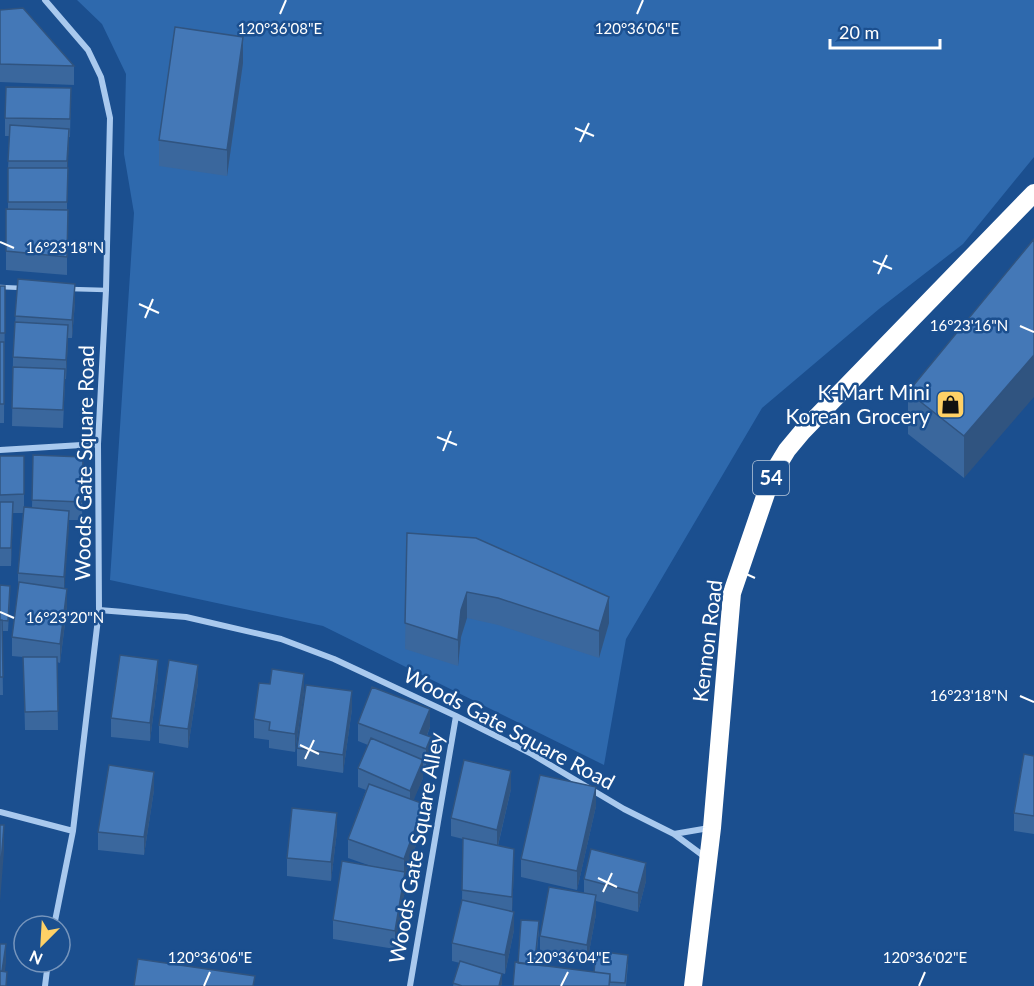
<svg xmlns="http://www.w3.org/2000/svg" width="1034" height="986" viewBox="0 0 1034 986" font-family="Lato,sans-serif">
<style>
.green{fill:#2e69ad}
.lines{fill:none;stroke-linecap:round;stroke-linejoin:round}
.lane{stroke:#a9c9ee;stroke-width:4.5}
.street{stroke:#a9c9ee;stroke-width:6}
.highway{stroke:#fff;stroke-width:18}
.wall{fill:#3a679d}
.shaded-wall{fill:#305480}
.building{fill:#4478b7;stroke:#305480;stroke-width:1.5}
.ticks{fill:none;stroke:#fff;stroke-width:2}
.labels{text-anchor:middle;stroke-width:5;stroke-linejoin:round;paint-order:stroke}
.shield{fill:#1b4f8f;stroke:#bbcadd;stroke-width:1.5}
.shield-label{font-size:20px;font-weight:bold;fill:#fff}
.poi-label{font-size:21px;fill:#fff;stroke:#1b4f8f;text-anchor:end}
.street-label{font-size:21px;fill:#fff;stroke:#1b4f8f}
.ticks-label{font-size:15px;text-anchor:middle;fill:#fff;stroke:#1b4f8f;stroke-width:5;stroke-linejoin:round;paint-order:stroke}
</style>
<rect width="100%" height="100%" fill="#1b4f8f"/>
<path class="green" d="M77,0H1034V157L963,244L879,309L762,408L626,639L604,765L323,626L110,580L134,213L124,154L126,74L102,24Z"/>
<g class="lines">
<path class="lane" d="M0,287L23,288
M70,289L106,290"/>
<path class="street" d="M45,0L88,50L101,77L110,118L106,290L98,444L99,610L73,831L54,926
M0,450L98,444
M99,610L186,617L281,639L334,659L456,716L530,753L624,809L674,834L705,857
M0,812L73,831
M674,834L709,828
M45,986L48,962
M410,986L456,716"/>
<path class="highway" d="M693,986L712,828L732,593L773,473L787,450L802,432L1034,193"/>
</g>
<path class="wall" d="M0,10L74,66V85L0,82Z
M243,63L227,176L159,166V140Z
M71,88L70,137H69L67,168V275L6,270V209H8V168L10,136H5V118Z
M1034,239L964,478L908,434V392Z
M18,279L75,302L72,338H68L66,379H65L63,428L12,426L13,357Z
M0,286H5L4,423H0Z
M33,455L83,457L82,520H69L64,589L67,607L60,663L57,662L58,730H25L23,657L12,656V637L18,590V573L23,513H13L11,566H0V456H24V507L32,508Z
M407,533L609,623L599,658L498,625L467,618L461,637L458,666L405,649Z
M0,585L10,595L8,631H2L3,695H0Z
M158,678L150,741L111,737V718Z
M198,683L188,748L159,743V725Z
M304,692L295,752L269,748V740L254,738V719Z
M352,709L343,773L297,766V748Z
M358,723L430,727L427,736L431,756L426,768L423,766V778L413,800L424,823L405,875V890L395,949L333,939V920L371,866L348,858V839L366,790L358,787V768L368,745L358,741Z
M1034,756V834L1014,831V813Z
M511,789L498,846L514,867L512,911L514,930L505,974L490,970L502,983L501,986H453L460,963L452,961V943L462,900L463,839L451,836V818Z
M154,790L144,855L98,850V832Z
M596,806L577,890L521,877V859Z
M337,831L331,881L287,876V858Z
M584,879L646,881L638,912L596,901V914L587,963L546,956V966L594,972L628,964L626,986H513L518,963L539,930L537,951H540V936L584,893Z"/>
<path class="shaded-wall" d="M243,37V63L227,176V150Z
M69,129V147L67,180V161Z
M75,284V302L72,338V320Z
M68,325V343L66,379V360Z
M1034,355V397L964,478V436Z
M13,502V520L11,566V548Z
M69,511V529L64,596V577Z
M67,589V607L60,663V644Z
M467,592V618L461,637L458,666V640L461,610Z
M609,597V623L599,658V631Z
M158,660V678L150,741V723Z
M198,665V683L188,748V729Z
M304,674V692L295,752V734Z
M352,691V709L343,773V755Z
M430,709V727L422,748L420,733Z
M431,737V756L426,768V749Z
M423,760V778L410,809V791Z
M511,771V789L497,849V830Z
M154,772V790L144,855V837Z
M596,787V806L577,890V871Z
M424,804V823L405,875V890L395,949V931L404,877V859Z
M337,813V831L331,881V862Z
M4,825V851L0,902V876Z
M514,849V867L512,916V897Z
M646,863V881L638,912V893Z
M596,895V914L587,963V945Z
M514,912V930L505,974V955Z
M6,944V963L3,986L2,974Z
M502,974V983L501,986H499Z"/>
<path class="building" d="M23,8L74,66L0,64V10Z
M175,27L243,37L227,150L159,140Z
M6,87L71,88L70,119L5,118Z
M10,125L69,129L67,161H8Z
M8,168H68L67,202H8Z
M6,209L68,210L67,257L6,251Z
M1034,239V355L964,436L908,392Z
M18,279L75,284L72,320L15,316Z
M0,286H5V333H0Z
M15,322L68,325L66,360L13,357Z
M0,342H4V404H0Z
M13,367L65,369L63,410L12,408Z
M33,455L83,457L82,502L32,500Z
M0,456H24V494L0,495Z
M0,502H13L11,548H0Z
M24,507L69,511L64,577L18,573Z
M407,533L476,538L609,597L599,631L498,598L467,592L461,610L458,640L405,623Z
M19,582L67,589L60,644L12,637Z
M0,585L10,586L8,621L0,620Z
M0,620H2L3,677H0Z
M120,655L158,660L150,723L111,718Z
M23,657H57L58,711L25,712Z
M169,660L198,665L188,729L159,725Z
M272,669L304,674L295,734L269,730L270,722L254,719L259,683L270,684Z
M306,685L352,691L343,755L297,748Z
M372,687L430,709L420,733L431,737L426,749L358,723Z
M371,738L423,760L410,791L358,768Z
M1024,754L1034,756V816L1014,813Z
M464,760L511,771L497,830L451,818Z
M109,765L154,772L144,837L98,832Z
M540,775L596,787L577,871L521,859Z
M369,784L424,804L404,859L348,839Z
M292,808L337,813L331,862L287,858Z
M0,825H4L0,876Z
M463,838L514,849L512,897L462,890Z
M591,849L646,863L638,893L584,879Z
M342,861L405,872L395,931L333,920Z
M549,887L596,895L587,945L540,936Z
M462,900L514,912L505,955L452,943Z
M521,920L539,921L536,951L546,952L545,966L518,963Z
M0,944H6L2,971H0Z
M596,951L628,955L625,983L610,982V974L594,972Z
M138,959L255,976L253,986H134Z
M460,961L502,974L499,986H462L453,983Z
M515,962L610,974L609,986H513Z
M0,971L7,972L6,986H0Z"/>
<path class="ticks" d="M280,14L286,0M637,14L643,0M575,128L594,136M580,142L589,123M0,242L14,248M873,261L892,269M878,274L887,255M139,304L159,313M145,318L153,299M1020,326L1034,332M437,437L457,445M443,451L451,431M735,569L755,578M741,583L749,564M0,612L14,618M1020,696L1034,702M300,745L319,754M305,759L314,740M598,878L617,887M603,892L612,873M204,986L210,972M561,986L568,972M919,986L925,972"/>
<defs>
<symbol id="shop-square" viewBox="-11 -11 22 22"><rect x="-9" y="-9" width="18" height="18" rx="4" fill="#ffd166" stroke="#1b4f8f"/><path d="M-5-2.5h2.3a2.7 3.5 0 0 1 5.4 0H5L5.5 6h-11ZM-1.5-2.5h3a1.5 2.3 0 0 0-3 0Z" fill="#111"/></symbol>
</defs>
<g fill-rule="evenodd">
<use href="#shop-square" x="934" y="388" width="33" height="33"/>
</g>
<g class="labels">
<rect class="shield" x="753" y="461" width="36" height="34" rx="4.5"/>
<g class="shield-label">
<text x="771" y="485">54</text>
</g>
<g class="poi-label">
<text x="930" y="400">K-Mart Mini<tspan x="930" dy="24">Korean Grocery</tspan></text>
</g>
<g class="street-label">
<text transform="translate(85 463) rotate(-89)" y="7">Woods Gate Square Road</text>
<text transform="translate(708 641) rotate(-83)" y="7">Kennon Road</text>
<text transform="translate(509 729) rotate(28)" y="7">Woods Gate Square Road</text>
<text transform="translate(417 848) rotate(-80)" y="7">Woods Gate Square Alley</text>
</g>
</g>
<g class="ticks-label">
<text x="280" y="34">120°36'08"E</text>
<text x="637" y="34">120°36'06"E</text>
<text x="65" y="253">16°23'18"N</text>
<text x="969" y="331">16°23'16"N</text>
<text x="65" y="623">16°23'20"N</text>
<text x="969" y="701">16°23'18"N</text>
<text x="210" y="963">120°36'06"E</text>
<text x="568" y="963">120°36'04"E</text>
<text x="925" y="963">120°36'02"E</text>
</g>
<g transform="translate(42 944) rotate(204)"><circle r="28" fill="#1b4f8f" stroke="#7695bc" stroke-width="1.5"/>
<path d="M0-4.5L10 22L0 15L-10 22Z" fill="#ffd166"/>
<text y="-9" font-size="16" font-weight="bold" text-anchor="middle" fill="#ffffff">N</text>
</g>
<path d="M830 39v9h110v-9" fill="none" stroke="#ffffff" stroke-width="3"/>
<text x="839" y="39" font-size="18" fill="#ffffff" stroke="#1b4f8f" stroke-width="4.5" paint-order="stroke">20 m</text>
</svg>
